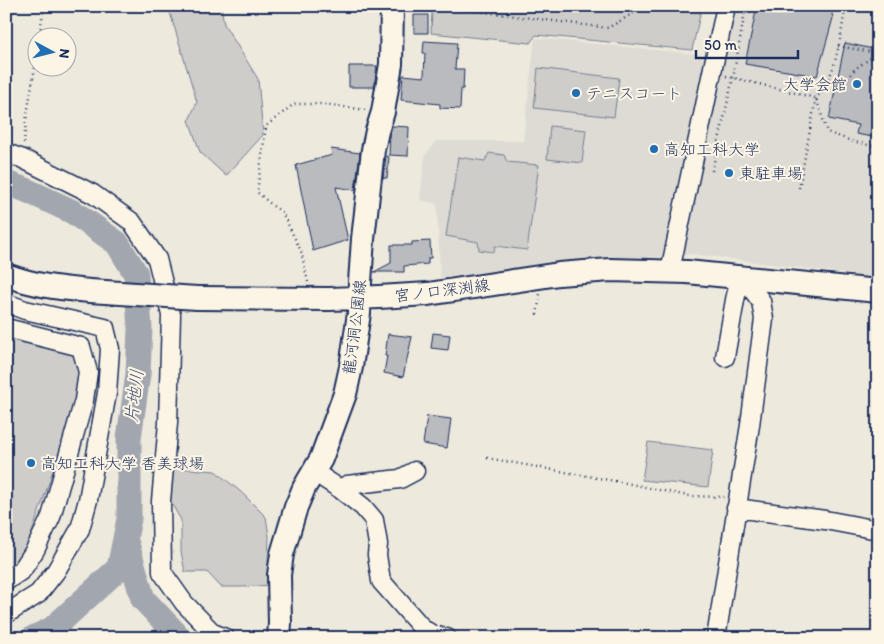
<svg xmlns="http://www.w3.org/2000/svg" width="884" height="644" viewBox="0 0 884 644" font-family="Itim,'Klee One',sans-serif">
<style>
.built{fill:#dedbd4}
.green{fill:#cfcdca;stroke:#757e94}
.lines{fill:none;stroke-linecap:round;stroke-linejoin:round}
.river{stroke:#a2a7af;stroke-width:25}
.building{fill:#babbbe;stroke:#1b2f5e}
.minor-casing{stroke:#1b2f5e;stroke-width:21}
.major-casing{stroke:#1b2f5e;stroke-width:26}
.path{stroke:#1b2f5e;stroke-width:2.5;stroke-dasharray:1 4;stroke-linecap:butt}
.minor{stroke:#fcf5e5;stroke-width:18}
.major{stroke:#fcf5e5;stroke-width:22}
.major-bridge-casing{stroke:#1b2f5e;stroke-width:26;stroke-linecap:butt}
.major-bridge{stroke:#fcf5e5;stroke-width:22}
.poi-dot{fill:#1f6fb2;stroke:#fcf5e5;stroke-width:2}
.labels{text-anchor:middle;stroke-width:4;stroke-linejoin:round;paint-order:stroke}
.poi-label{font-size:16px;fill:#1b2f5e;stroke:#fcf5e5;text-anchor:start}
.street-label{font-size:16px;fill:#1b2f5e;stroke:#fcf5e5}
.water-label{font-size:18px;font-style:italic;fill:#445376;stroke:#fcf5e5}
</style>
<rect width="100%" height="100%" fill="#eee9dd"/>
<filter id="ink" filterUnits="userSpaceOnUse"><feTurbulence type="fractalNoise" baseFrequency=".02" numOctaves="2"/><feDisplacementMap in="SourceGraphic" scale="10" xChannelSelector="R" yChannelSelector="G"/><feConvolveMatrix kernelMatrix="1 2 1 2 8 2 1 2 1" color-interpolation-filters="sRGB"/></filter>
<g filter="url(#ink)">
<path class="built" d="M718,6H878V278L692,254L440,277L437,204L420,200L425,156L436,141H523L535,38L707,55Z"/>
<path class="green" d="M168,6H221L224,24L258,79L263,135L226,176L200,152L189,120L197,102Z
M425,6H702L692,50L536,35L530,43L431,33L432,10Z
M538,68L619,78L614,117L534,108Z
M550,126L586,130L582,163L547,159Z
M489,153L504,155L507,162L539,165L527,250L495,246L494,252L479,250L478,242L446,236L458,157L485,161Z
M6,335L69,350L78,363L83,383L28,544L12,567L6,569Z
M648,442L713,450L708,487L642,480Z
M176,468L215,471L241,492L266,517L269,536L268,564L271,585L241,587H221L207,572H185L181,552V520L159,482Z"/>
<g class="lines">
<path class="river" d="M6,183L26,190L73,212L117,243L136,274L140,328L138,374L129,438V519L119,568L52,629L33,638
M126,541L143,599L180,638"/>
</g>
<path class="building" d="M757,6H830L833,18L817,76L745,64Z
M414,15H428V33H414Z
M424,41L457,43L455,69H464L463,89H461L460,109L440,108V104L401,100L403,75L424,77L425,53H423Z
M845,43L878,50V138L856,134L858,125L829,119Z
M349,66H377L374,87H349Z
M392,126L409,127L408,156L389,155L390,133Z
M331,149L360,153L355,190L336,187L348,240L313,251L296,165L332,155Z
M386,156L389,157L387,178H383Z
M430,241L431,258H428V264L404,266V272H374L391,263V245H412V242Z
M433,333L450,335L448,350L431,348Z
M388,334L412,337L403,377L384,373L387,356H385Z
M427,416L451,419L447,448L423,444Z"/>
<g class="lines">
<defs>
<path id="minor" d="M6,153L23,159L93,194L132,222L157,259L171,315L168,423L161,501L162,572L184,603L213,633L225,638
M670,271L726,6
M6,303L25,310L105,328L110,349L107,393L88,500L80,529L56,571L38,594L6,614
M6,328L81,347L88,372L84,400L51,517L35,550L22,570L6,581
M314,472L340,489L363,507L374,520L378,544L377,555L381,581L423,629L433,635L447,638
M340,489L347,485L400,479L415,471
M736,508L825,520L878,530
M716,638L750,425L764,319L761,301L748,284L740,277L735,300L725,357"/>
<path id="major" d="M6,275C36,286 59,288 90,291
M197,298L330,299L379,297L428,294L559,274L610,270L687,272L878,291
M279,638L280,623L279,575L282,554L296,507L304,488L321,459L345,394L351,367L359,313L360,282L363,239L373,150L377,131L383,112L391,64L392,6"/>
</defs>
<use href="#minor" class="minor-casing"/>
<use href="#major" class="major-casing"/>
<path class="path" d="M460,6L461,9L608,28L642,8L644,6
M39,38L44,6
M838,46L877,53
M726,76L816,98L827,132L854,142L878,147
M822,92C841,91 843,83 854,70C861,64 870,59 877,53L878,52
M24,143L26,121L38,48
M712,171L733,78L746,6
M799,188L816,98C837,77 840,35 846,6
M308,282L301,251L282,212L273,206L257,192L266,126L294,104H323L366,110
M537,315L540,294
M487,458L626,483L688,496L724,497"/>
<use href="#minor" class="minor"/>
<use href="#major" class="major"/>
<defs>
<path id="major-bridge" d="M90,291L197,298"/>
</defs>
<use href="#major-bridge" class="major-bridge-casing"/>
<use href="#major-bridge" class="major-bridge"/>
</g>
</g>
<g class="poi-dot">
<circle cx="857" cy="84" r="5"/>
<circle cx="576" cy="93" r="5"/>
<circle cx="654" cy="149" r="5"/>
<circle cx="729" cy="173" r="5"/>
<circle cx="31" cy="463" r="5"/>
</g>
<g class="labels">
<g class="poi-label">
<text x="847" y="90" text-anchor="end">大学会館</text>
<text x="586" y="99">テニスコート</text>
<text x="664" y="155">高知工科大学</text>
<text x="739" y="179">東駐車場</text>
<text x="41" y="469">高知工科大学 香美球場</text>
</g>
<g class="street-label">
<text transform="translate(442 290) rotate(-7)" y="6">宮ノ口深渕線</text>
<text transform="translate(354 327) rotate(-83)" y="6">龍河洞公園線</text>
</g>
<g class="water-label">
<text transform="translate(134 396) rotate(-83)" y="6">片地川</text>
</g>
</g>
<rect width="884" height="644" fill="none" stroke="#fcf5e5" stroke-width="25"/>
<rect x="12" y="12" width="859" height="619" fill="none" stroke="#1b2f5e" stroke-width="2" filter="url(#ink)"/>
<g transform="translate(52 52) rotate(97)"><circle r="24" fill="#fcf5e5" stroke="#a2a6af"/>
<path d="M0-4L9 19L0 12L-9 19Z" fill="#1f6fb2"/>
<text y="-8" font-size="14" font-weight="bold" text-anchor="middle" fill="#1b2f5e">N</text>
</g>
<path d="M696 50v8h102v-8" fill="none" stroke="#1b2f5e" stroke-width="2.5"/>
<text x="704" y="50" font-size="15" fill="#1b2f5e" stroke="#fcf5e5" stroke-width="4" paint-order="stroke">50 m</text>
</svg>
